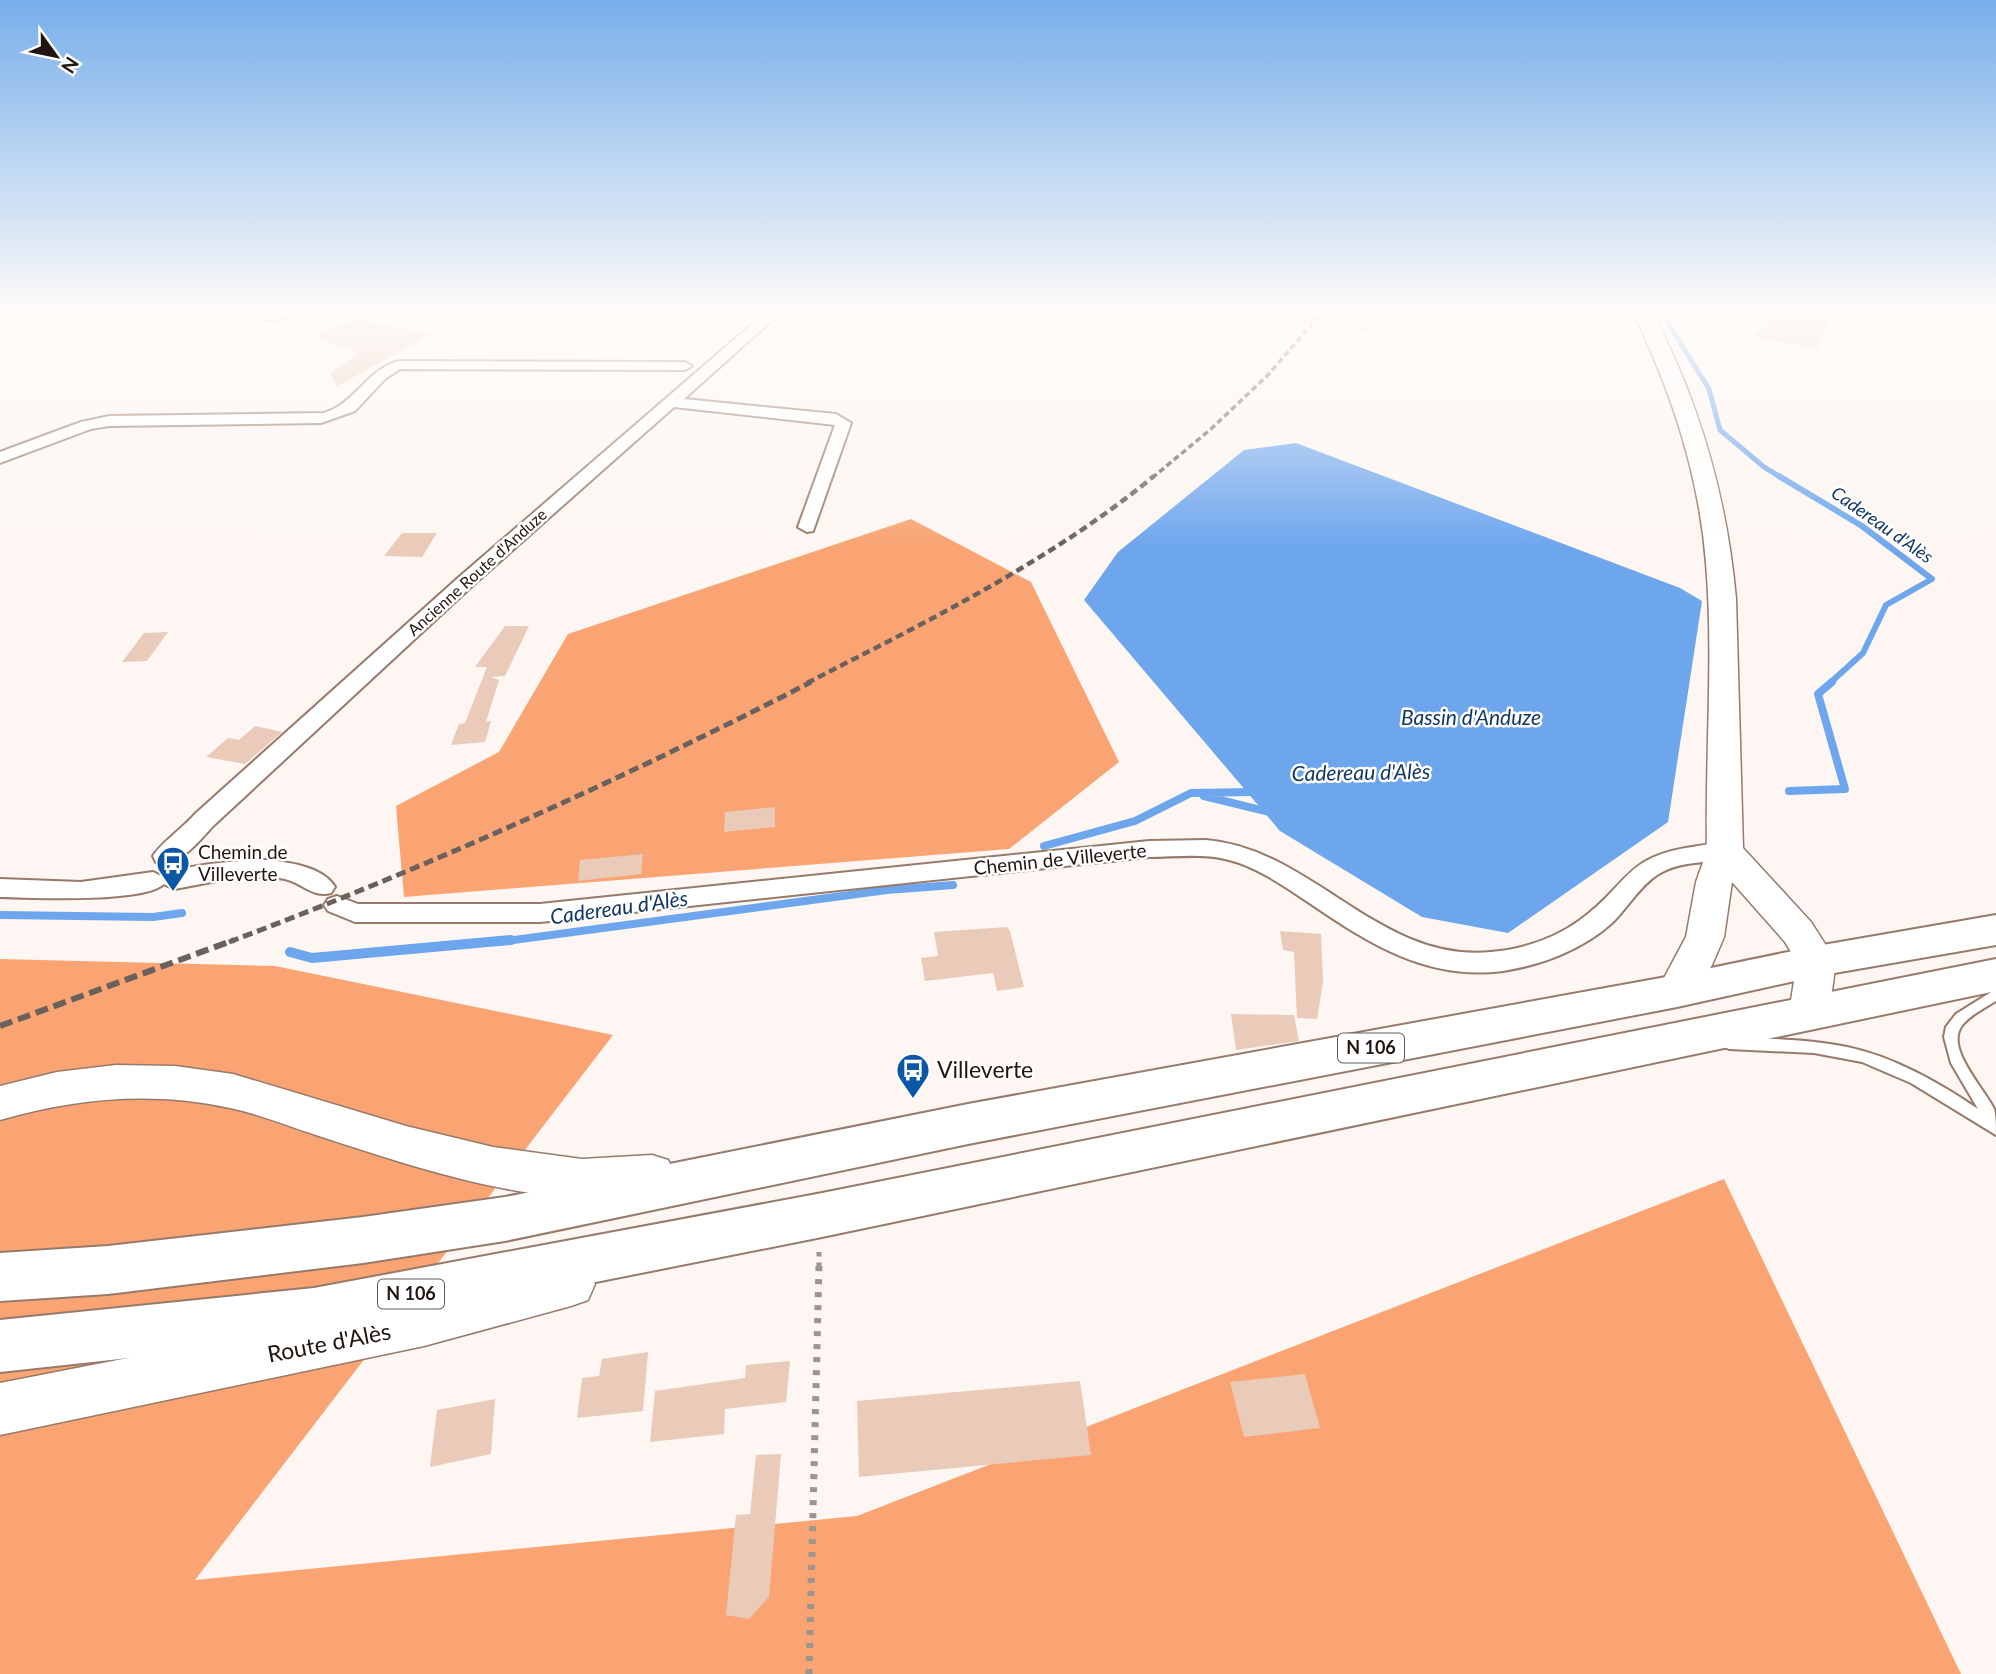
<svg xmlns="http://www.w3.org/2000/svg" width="1996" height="1674" viewBox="0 0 1996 1674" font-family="Lato,sans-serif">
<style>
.forest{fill:#f9a472}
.water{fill:#6ea6ee}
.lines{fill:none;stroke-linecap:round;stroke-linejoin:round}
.stream-far3{stroke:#6ea6ee;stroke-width:5}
.stream-far2{stroke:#6ea6ee;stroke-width:6}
.stream-far1{stroke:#6ea6ee;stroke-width:8}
.stream{stroke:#6ea6ee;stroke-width:10}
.building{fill:#eacab8}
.service-casing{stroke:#977a69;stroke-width:4}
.minor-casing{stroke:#977a69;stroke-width:4}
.secondary-casing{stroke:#977a69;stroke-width:3}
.primary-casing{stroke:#977a69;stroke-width:4}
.path-far2{stroke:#9d948f;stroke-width:2.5;stroke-dasharray:2 3.5;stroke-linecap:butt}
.path-far1{stroke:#9d948f;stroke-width:5;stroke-dasharray:4.5 6;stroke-linecap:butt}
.path{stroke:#9d948f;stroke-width:7;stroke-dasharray:5 8;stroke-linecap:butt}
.service{fill:#fff;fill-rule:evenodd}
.minor{fill:#fff;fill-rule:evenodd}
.secondary{fill:#fff;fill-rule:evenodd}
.primary{fill:#fff;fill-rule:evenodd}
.rail-far3{stroke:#6b615c;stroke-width:3.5;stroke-dasharray:6 3.5;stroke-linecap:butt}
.rail-far2{stroke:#6b615c;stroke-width:4.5;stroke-dasharray:8 4.5;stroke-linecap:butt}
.rail-far1{stroke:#6b615c;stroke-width:5;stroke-dasharray:10 5;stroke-linecap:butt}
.rail{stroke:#6b615c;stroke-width:6;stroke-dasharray:13 6;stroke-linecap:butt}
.path-bridge{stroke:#9d948f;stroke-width:2.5;stroke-dasharray:2 3.5;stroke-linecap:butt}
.labels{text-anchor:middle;stroke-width:5;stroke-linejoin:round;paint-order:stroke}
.far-street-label{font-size:16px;fill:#20150f;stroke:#fff}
.far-water-label{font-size:18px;font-style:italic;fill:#123765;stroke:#fff}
.shield{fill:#fff;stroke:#635b57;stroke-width:2}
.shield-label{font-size:18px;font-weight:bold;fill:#20150f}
.poi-label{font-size:19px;fill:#20150f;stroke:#fff;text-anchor:start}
.street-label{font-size:19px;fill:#20150f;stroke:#fff}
.water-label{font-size:21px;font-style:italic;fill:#123765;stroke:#fff}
.near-poi-label{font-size:23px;fill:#20150f;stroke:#fff;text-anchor:start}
.near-street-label{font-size:23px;fill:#20150f;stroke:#fff}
</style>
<rect width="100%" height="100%" fill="#fdf6f2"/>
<path class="forest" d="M911,519L1031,582L1119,762L1009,849L404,897L396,806L499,752L568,634Z
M0,959L275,966L613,1035L195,1580L857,1516L1724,1179L1961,1674H0Z"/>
<path class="water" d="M1296,443L1680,588L1702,601L1668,822L1508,933L1422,917L1280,831L1084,600L1118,552L1244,450Z"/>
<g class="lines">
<path class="stream-far3" d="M1665,313L1667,315
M1668,323L1709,389L1720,430L1764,467L1782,478"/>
<path class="stream-far2" d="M1779,476L1862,526L1932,579L1886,605L1863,653L1830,683"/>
<path class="stream-far1" d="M1789,791L1845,789L1818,694L1832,682
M1204,796L1273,813
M1044,846L1135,821L1191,793L1255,792
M0,915L153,917L182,913
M498,942L887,890L953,885"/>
<path class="stream" d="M290,952L312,958L511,940"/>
</g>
<path class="building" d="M1770,313H1815L1830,316L1817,349L1754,337Z
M354,319L433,334L337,386L330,373L359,353L314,336Z
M402,533H437L422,557L384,556Z
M505,626H529L505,676L491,677L499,680L486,722L491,721L485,742L451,745L459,724L465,723L487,667H475Z
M168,632L147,661L122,662L144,633Z
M255,726L282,732L245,764L206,757L228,738L239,740Z
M775,807V827L724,832L725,812Z
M643,854L641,874L578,881L580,860Z
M1007,927L1010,931L1024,987L997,991L993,973L925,981L921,958L938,956L934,932Z
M1280,931L1321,934L1323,982L1317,1019L1297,1018L1294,952L1283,950Z
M1231,1014L1294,1015L1299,1041L1236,1050Z
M648,1352L643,1411L577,1418L582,1378L599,1376L602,1359Z
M790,1361L786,1402L725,1409L724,1434L650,1442L655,1391L745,1378L746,1365Z
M1305,1374L1320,1428L1244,1437L1230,1382Z
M1080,1381L1091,1455L859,1477L857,1401Z
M495,1399L491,1454L430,1467L437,1410Z
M781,1454L769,1597L749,1619L726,1615L736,1515L750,1514L756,1455Z"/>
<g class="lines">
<defs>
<path id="service" d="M1996,989V1001C1985,1008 1968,1016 1961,1027C1946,1050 1985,1089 1994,1109C1996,1116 1996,1127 1996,1135L1911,1083L1862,1062L1814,1053L1729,1049L1724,1047L1722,1043L1724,1039L1729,1037C1768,1039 1808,1039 1847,1047C1894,1057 1938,1082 1978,1109L1951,1063L1944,1037L1946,1027L1956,1014Z"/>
<path id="minor" d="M255,313H296C286,320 263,323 253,316Z
M765,313H780L684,399L836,414L851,423L813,531L807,532L798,527L835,425L674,407L472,586L213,826C199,841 179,868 156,862L153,856C160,844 184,827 195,814L458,578Z
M399,361L685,362L692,366L685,370L400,369L385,379L355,411L321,423L109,426L91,429L0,463V452L81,422L109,416L324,413C356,403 367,369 399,361Z
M1206,840C1313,849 1379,963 1491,952C1523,949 1554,939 1580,920C1628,886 1623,857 1692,847C1706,845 1720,841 1734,845L1737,851L1734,857C1708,864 1680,860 1657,875C1639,887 1628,907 1613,922C1584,949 1542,965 1503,971C1427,981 1368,943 1308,902C1284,886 1257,867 1229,860C1203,853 1175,857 1149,857L540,922H355L328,911L324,905L328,899L337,896L358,904H540L1149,841Z
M270,860C291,863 323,867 335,887L331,893C313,898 302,883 285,879C249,872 210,883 174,889L164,884C144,903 31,898 0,897V879L81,882L153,872L163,877C177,864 249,860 270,860Z"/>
<path id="secondary" d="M1633,313H1653C1700,404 1727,497 1736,599L1743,848L1811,922L1836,961L1829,1013L1823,1024L1809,1028L1795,1024L1789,1013L1797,962L1785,942L1732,882L1724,937L1712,965L1691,1001L1677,1006L1663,1001L1657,991L1686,937L1696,882L1707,851C1705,755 1714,658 1706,563C1699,475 1672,392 1633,313Z
M116,1065L175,1066L233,1074L406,1126L493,1147L582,1159L652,1155L668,1160L675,1174L668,1188C571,1222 411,1166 316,1135C288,1126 259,1114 230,1108C153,1091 75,1098 0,1120V1086L57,1072Z
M571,1262L588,1268L595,1284L588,1300L571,1306L424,1346L0,1435V1383L424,1300Z"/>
<path id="primary" d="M1996,915V945L1817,976L1677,1007L968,1144L505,1241L363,1263L108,1294L0,1301V1253L108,1246L363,1217L505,1197L968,1104L1677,975L1817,946Z
M1996,959V991L817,1238L314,1338L0,1372V1320L314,1288L817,1194Z"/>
</defs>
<use href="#service" class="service-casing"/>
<use href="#minor" class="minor-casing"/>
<use href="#secondary" class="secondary-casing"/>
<use href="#primary" class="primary-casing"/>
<path class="path-far2" d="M1290,318L1298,319
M1318,322L1359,330L1488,313"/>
<path class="path-far1" d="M819,1267V1248"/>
<path class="path" d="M809,1674L819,1265"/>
<use href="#service" class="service"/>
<use href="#minor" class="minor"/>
<use href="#secondary" class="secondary"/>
<use href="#primary" class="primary"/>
<path class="rail-far3" d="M1152,478L1211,429L1269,374L1321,313"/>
<path class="rail-far2" d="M807,683C926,622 1051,561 1154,476"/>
<path class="rail-far1" d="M229,942C428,867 623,779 811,682"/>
<path class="rail" d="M0,1026L234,940"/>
<path class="path-bridge" d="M1298,319L1318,322"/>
</g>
<linearGradient id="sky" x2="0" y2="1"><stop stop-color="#77aeea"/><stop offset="0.57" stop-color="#fefbf9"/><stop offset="1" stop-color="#fefbf9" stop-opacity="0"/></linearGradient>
<rect width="1996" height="547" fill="url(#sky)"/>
<defs>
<symbol id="bus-pin" viewBox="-11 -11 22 30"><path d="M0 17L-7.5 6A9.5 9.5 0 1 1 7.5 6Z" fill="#0b56a5" stroke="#fff"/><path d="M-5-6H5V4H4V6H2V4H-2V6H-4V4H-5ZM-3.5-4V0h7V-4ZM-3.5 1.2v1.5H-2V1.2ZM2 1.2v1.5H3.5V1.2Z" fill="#fff"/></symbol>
</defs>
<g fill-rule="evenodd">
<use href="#bus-pin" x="154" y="844" width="38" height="52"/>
<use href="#bus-pin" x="894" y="1051" width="38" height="52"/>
</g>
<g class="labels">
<g class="far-street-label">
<text transform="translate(477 572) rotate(-42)" y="6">Ancienne Route d'Anduze</text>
</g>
<g class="far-water-label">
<text transform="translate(1882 525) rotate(35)" y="6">Cadereau d'Alès</text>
</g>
<g class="shield">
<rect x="1338" y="1033.5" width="66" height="29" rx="5"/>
<rect x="378" y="1279.5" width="66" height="29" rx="5"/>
</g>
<g class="shield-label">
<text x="1371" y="1054">N 106</text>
<text x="411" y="1300">N 106</text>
</g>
<g class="poi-label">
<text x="198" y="859">Chemin de<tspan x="198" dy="22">Villeverte</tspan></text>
</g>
<g class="street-label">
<text transform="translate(1060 859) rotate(-6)" y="7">Chemin de Villeverte</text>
</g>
<g class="water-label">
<text x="1471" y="725">Bassin d'Anduze</text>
<text transform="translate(1361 773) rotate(-1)" y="7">Cadereau d'Alès</text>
<text transform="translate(619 908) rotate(-8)" y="7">Cadereau d'Alès</text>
</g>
<g class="near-poi-label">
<text x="937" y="1078">Villeverte</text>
</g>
<g class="near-street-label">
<text transform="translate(329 1343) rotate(-11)" y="8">Route d'Alès</text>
</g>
</g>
<g transform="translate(56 56) rotate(123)" stroke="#ffffff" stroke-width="5" paint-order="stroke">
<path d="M0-5L12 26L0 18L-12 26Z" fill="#20150f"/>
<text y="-10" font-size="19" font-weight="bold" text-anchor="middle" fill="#20150f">N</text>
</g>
</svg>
